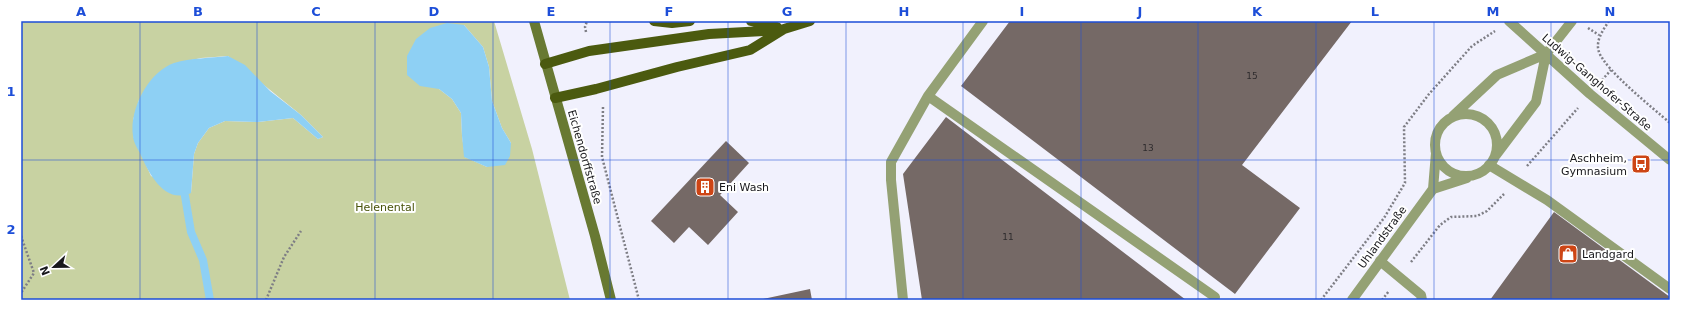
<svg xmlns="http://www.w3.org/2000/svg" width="1691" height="321" viewBox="0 0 1691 321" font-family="'DejaVu Sans',sans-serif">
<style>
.green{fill:#c8d2a2;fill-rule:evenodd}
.water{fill:#8ed0f4}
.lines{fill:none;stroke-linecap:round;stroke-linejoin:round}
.stream{stroke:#8ed0f4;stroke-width:8}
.building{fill:#756966}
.path{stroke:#7e7e85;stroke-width:2.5;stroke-dasharray:2 2;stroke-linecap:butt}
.lane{stroke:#94a174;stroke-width:10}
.street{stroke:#94a174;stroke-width:10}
.secondary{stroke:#687932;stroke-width:10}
.primary{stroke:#4b5a0f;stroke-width:10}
.grid{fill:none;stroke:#1d4ed8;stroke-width:1;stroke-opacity:0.55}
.labels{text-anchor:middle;stroke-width:4;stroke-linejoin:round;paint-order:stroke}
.number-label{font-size:9px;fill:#2f2c2e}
.street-label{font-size:11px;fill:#18181c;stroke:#fff}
.poi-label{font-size:11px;fill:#18181c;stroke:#fff;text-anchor:start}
.park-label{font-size:11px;fill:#49530a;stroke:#fff}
.neatline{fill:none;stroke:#1d4ed8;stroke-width:1.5}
.grid-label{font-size:13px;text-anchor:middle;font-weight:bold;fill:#1d4ed8}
</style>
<rect width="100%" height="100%" fill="#f1f1fd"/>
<path class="green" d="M21,21H494L532,149L570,300H21ZM464,25L483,47L489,67L492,101L502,128L511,143L487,167L465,157L462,136L461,113L452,99L439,89ZM228,56L301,115L323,137L318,139L293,118L258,122L225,121L209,128L198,143L194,154L191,193L151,176L133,136V120L139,100L173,64L201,58Z"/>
<path class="water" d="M447,23L464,25L483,47L489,67L492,101L502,128L511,143L510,156L505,165L487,167L464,157L462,136L461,113L452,99L439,89L420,86L407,75V56L416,39L430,28Z
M228,56L245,65L270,91L301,115L323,137L318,139L293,118L258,122L225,121L209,128L198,143L194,154L191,193C164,205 148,172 140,153C137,148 133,141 133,136C129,110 148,72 174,63C191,58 210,58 228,56Z"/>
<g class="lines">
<path class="stream" d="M185,196L191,232L203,260L210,300"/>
</g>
<path class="building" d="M1010,21H1352L1242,165L1300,208L1235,294L961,86Z
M946,117L1186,300H922L903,174Z
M726,141L749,163L720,195L738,212L708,245L689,227L674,243L651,221Z
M1554,212L1670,297V300H1490Z
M810,289L812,300H763V299Z"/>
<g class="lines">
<path class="path" d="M1609,21C1603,30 1595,41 1599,52C1606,71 1653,108 1670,123
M1588,28L1599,35
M586,32L585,27L587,21
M1602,80L1611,70
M603,107L602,157L639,300
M1527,166L1578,108
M21,236L34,273L21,293
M1411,262L1440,225L1451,217L1477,216L1487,211L1504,194
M266,300L284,257L301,231
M1321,300L1384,218L1405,183L1404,127L1429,94L1472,46L1495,31
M1382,300L1389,291"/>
<path class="lane" d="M928,96L1215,297
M1489,165L1547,200L1670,289
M1380,261L1421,295L1422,300
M903,300L891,180V162L928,96L983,21"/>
<path class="street" d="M1509,21L1590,94L1670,160
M1435 145a31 31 0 1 1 62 0a31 31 0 1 1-62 0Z
M1453,116L1497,75L1546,54
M1496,155L1536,102L1546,54L1572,21
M1433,189L1467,178
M1352,300L1433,189L1436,153"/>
<path class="secondary" d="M534,21L595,236L611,300"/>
<path class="primary" d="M654,21L672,23L690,21
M751,21L777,27
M545,64L589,51L709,34L782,30
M555,98L596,89L677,67L750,50L784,29L810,21"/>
</g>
<path class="grid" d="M140,21V300M257,21V300M375,21V300M493,21V300M610,21V300M728,21V300M846,21V300M963,21V300M1081,21V300M1198,21V300M1316,21V300M1434,21V300M1551,21V300M21,160H1670"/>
<defs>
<symbol id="bus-square" viewBox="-11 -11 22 22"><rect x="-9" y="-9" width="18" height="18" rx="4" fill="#cd4515" stroke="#fff"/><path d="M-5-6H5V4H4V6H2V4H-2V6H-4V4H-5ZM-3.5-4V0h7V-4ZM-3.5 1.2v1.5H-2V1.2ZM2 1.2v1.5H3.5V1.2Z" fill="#fff"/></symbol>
<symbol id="building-square" viewBox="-11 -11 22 22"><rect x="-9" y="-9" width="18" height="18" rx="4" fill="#cd4515" stroke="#fff"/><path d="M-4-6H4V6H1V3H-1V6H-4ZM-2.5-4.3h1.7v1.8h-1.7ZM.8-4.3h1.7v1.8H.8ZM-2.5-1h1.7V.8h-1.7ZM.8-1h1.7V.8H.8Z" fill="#fff"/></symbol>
<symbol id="shop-square" viewBox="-11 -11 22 22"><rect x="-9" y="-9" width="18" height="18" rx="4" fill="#cd4515" stroke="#fff"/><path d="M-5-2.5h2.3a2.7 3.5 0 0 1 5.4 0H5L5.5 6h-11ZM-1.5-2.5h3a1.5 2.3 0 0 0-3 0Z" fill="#fff"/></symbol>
</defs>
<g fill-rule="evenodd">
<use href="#bus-square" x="1630" y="153" width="22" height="22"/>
<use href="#building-square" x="694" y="176" width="22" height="22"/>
<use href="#shop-square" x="1557" y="243" width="22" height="22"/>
</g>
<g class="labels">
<g class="number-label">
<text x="1252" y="79">15</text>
<text x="1148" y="151">13</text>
<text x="1008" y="240">11</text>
</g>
<g class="street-label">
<text transform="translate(1597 82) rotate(41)" y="4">Ludwig-Ganghofer-Straße</text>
<text transform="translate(585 157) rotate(74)" y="4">Eichendorffstraße</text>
<text transform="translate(1382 237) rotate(-54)" y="4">Uhlandstraße</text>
</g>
<g class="poi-label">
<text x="1627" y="162" text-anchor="end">Aschheim,<tspan x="1627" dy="13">Gymnasium</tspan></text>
<text x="719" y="191">Eni Wash</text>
<text x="1582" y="258">Landgard</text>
</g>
<g class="park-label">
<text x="385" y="211">Helenental</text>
</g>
</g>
<rect width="1691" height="321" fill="none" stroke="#ffffff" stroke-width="44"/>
<g transform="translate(54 267) rotate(248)" stroke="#ffffff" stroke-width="3" paint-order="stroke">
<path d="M0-3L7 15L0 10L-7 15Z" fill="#18181c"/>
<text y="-6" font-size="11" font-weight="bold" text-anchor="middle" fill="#18181c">N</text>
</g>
<rect x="22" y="22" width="1647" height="277" class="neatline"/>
<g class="grid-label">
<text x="81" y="16">A</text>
<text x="198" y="16">B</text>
<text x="316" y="16">C</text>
<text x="434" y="16">D</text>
<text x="551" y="16">E</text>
<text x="669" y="16">F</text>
<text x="787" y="16">G</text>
<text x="904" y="16">H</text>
<text x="1022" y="16">I</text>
<text x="1140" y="16">J</text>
<text x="1257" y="16">K</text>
<text x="1375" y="16">L</text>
<text x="1493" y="16">M</text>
<text x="1610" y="16">N</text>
<text x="11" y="96">1</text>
<text x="11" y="234">2</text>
</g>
</svg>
